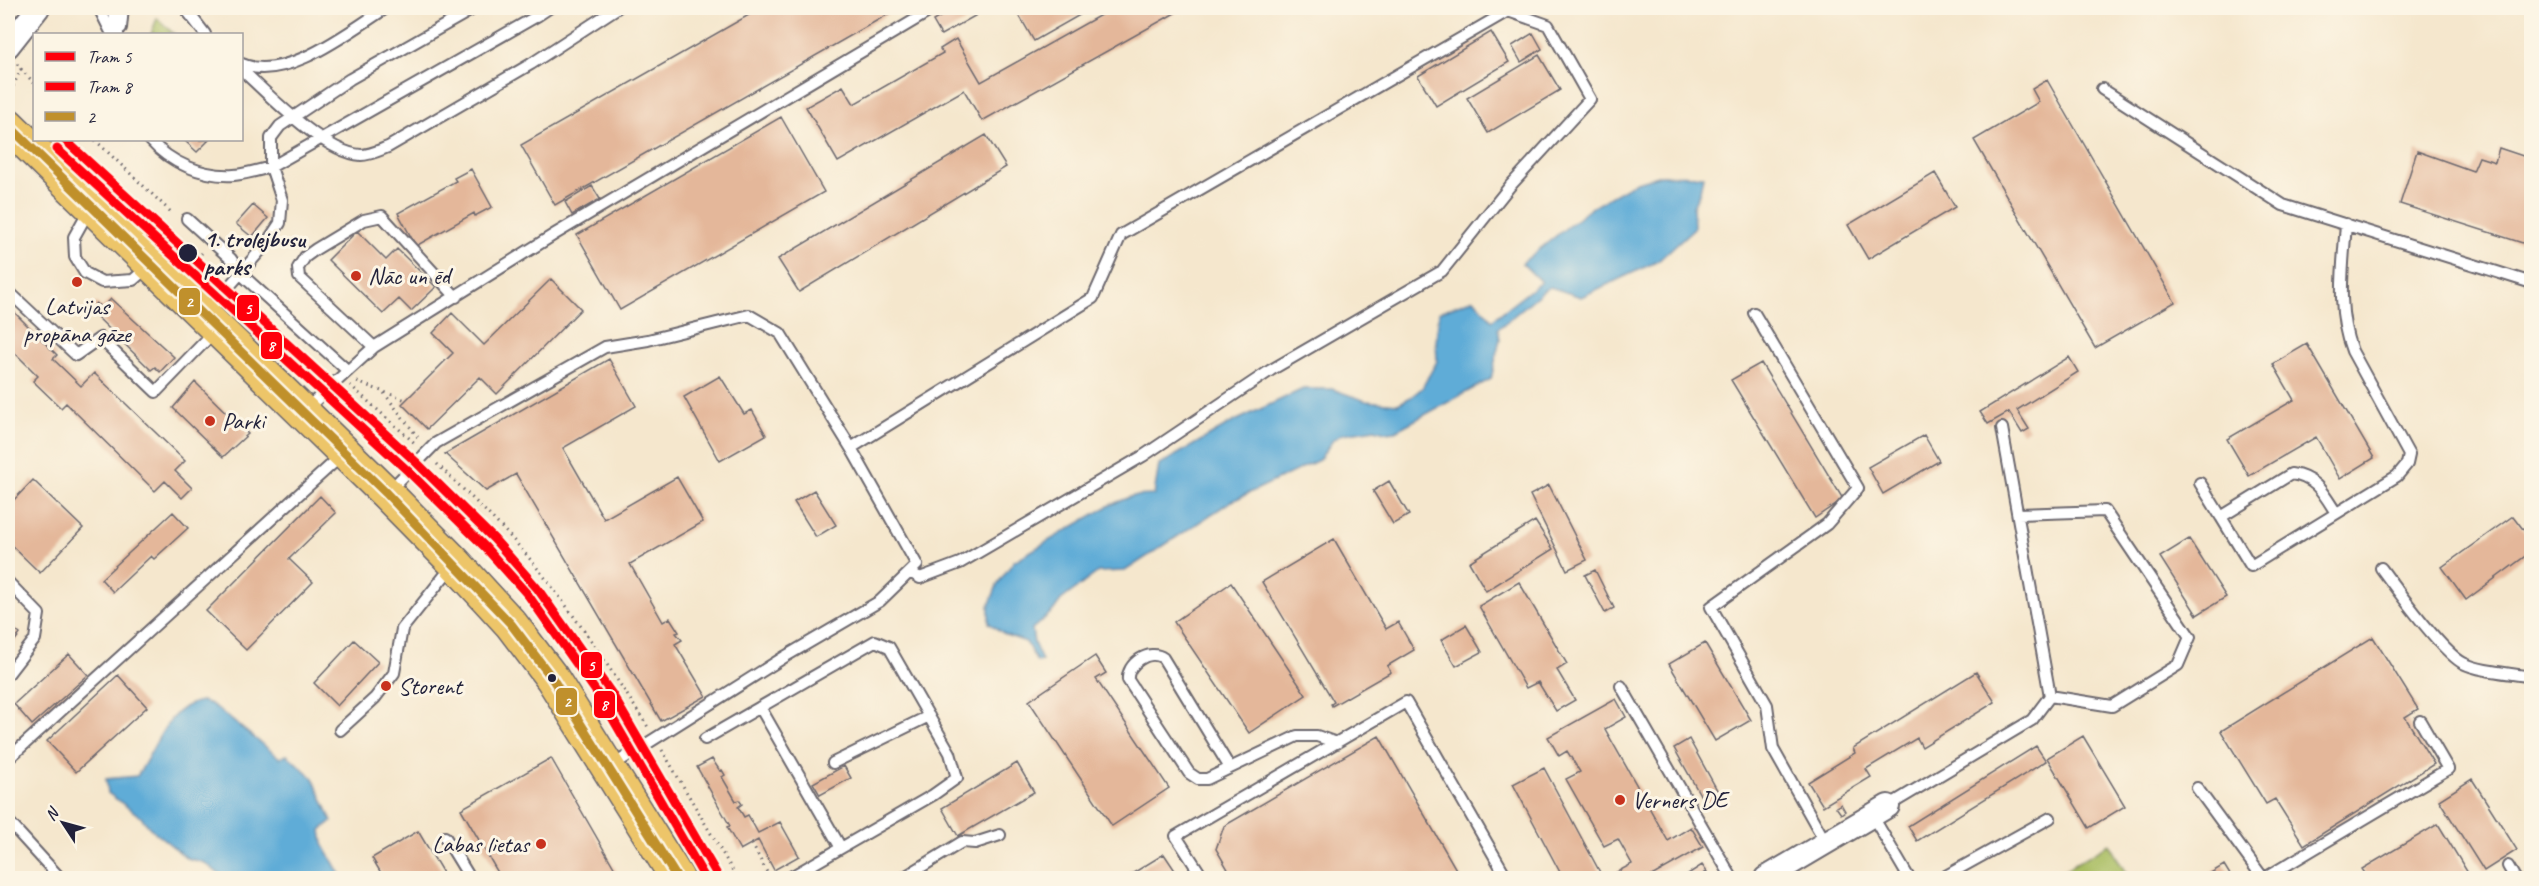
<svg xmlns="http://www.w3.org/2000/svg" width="2539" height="886" viewBox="0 0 2539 886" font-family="Caveat,sans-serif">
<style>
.green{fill:#a9bd62;stroke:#66704e;stroke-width:1.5}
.water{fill:#5eacd7;stroke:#406789;stroke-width:1.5}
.building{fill:#e4b79a}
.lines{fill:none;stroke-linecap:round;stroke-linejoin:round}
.lane-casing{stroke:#6c676e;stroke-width:14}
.street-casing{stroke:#6c676e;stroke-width:26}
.primary-casing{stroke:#6c676e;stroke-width:36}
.path{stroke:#6c676e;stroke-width:3;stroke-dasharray:1.5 4.5;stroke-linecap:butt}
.lane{stroke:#fff;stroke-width:10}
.street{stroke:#fff;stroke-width:22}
.primary{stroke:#edc569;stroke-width:33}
.bus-1-casing{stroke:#fcf5e5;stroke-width:14}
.bus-1{stroke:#c0902c;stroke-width:9}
.tram-1-casing{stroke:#fcf5e5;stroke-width:14}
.tram-2-casing{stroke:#fcf5e5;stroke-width:14}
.tram-1{stroke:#ff000c;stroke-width:9}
.tram-2{stroke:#ff000c;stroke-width:9}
.stop-dot{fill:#22223b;stroke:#fcf5e5;stroke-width:2}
.poi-dot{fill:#c8321e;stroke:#fcf5e5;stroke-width:2}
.labels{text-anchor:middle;stroke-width:6;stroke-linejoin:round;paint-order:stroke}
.stop-label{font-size:24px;font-weight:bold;fill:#22223b;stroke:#fcf5e5;text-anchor:start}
.poi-label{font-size:24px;fill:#22223b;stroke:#fcf5e5;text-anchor:start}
.line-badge{stroke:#fcf5e5;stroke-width:2}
.badge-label{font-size:16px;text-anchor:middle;font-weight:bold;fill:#fff}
</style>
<rect width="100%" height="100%" fill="#fcf5e5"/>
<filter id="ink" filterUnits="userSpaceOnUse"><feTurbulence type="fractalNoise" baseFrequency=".0167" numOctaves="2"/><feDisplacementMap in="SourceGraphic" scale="12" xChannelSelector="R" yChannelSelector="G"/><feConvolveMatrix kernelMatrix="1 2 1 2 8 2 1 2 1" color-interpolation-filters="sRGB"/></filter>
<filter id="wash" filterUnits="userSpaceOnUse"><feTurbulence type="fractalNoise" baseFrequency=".008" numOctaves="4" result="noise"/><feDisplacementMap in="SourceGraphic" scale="24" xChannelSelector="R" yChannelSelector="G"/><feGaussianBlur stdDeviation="1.35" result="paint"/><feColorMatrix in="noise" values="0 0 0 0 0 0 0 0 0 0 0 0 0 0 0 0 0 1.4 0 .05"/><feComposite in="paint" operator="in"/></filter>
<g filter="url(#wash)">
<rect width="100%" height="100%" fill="#f5e7cd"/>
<path class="green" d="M157,18L174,34H151Z
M2109,844L2129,878H2050Z"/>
<path class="water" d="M1661,175L1703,176L1700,191L1693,207L1694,228L1658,261L1581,297L1550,287L1543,291L1498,329L1500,339L1491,379L1395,431L1385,432L1375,429L1342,434L1333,440L1319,460L1230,502L1125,571L1098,572L1061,600L1053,611L1032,629L1034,643L1042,661L1037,662L1026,642L1006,635L989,623V606L998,583L1014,561L1110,505L1133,496L1154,495L1159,465L1233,422L1303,389H1332L1366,401L1398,404L1411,397L1422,388L1437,361L1436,339L1439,312L1474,299L1492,320L1541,282L1522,263L1591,208L1636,182Z
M201,701L211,704L280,758L287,755L313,778L332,821L321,830L323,844L342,878H231L218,873L205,863L187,858L150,828L141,817L108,793L106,779L137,776C155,751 166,706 201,701Z"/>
<g id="blocks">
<path class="building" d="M761,8H899L555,205L521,145Z
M955,8H989L941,35L933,21Z
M1015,8H1092L1034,41Z
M1113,8H1184L982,121L964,90L838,162L806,107L843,86L854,104L943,53L940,49L956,39L981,82Z
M1491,32L1509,62L1436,106L1418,76Z
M1533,33L1542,49L1521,62L1512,46Z
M1539,55L1560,90L1488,133L1467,98Z
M2047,80L2175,302L2095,348L1974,140L2039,102L2032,89Z
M781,117L824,192L620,310L577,235Z
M986,135L1006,167L799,292L778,259Z
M184,140H209L197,152Z
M2499,148L2532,159V246L2400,204L2417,151L2473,171L2479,157L2495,162Z
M471,169L492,207L475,216L474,213L416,246L398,213L456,181L454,178Z
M1935,173L1955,207L1868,259L1848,225Z
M592,186L600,199L572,215L565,202Z
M253,205L268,218L252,237L236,224Z
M357,231L386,260L397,249L436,287L411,311L399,299L383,314L328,260Z
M551,279L581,309L497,394L480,377L427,429L402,404L453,353L433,333L452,313L484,345Z
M111,299L174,357L160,372L155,367L151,370L90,310L96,303L102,308Z
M8,306L57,355L53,359L81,386L94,373L185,461L175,471L192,488L182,498L165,481L155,491L66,403L61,408L33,381L38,376L8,346Z
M2307,344L2374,458L2340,479L2316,437L2249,476L2227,439L2294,400L2273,364Z
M2069,357L2078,372L2017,410L2029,429L2022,433L2009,412L1988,424L1980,412Z
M609,359L636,406L563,448L604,519L677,477L703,522L630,564L663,622L670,618L679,632L676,633L682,640L675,644L706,696L661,721L516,474L486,491L445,454Z
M1761,363L1843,499L1815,518L1731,380Z
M720,376L744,414L752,410L766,435L720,461L684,397Z
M195,382L248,434L223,457L173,408Z
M1924,435L1939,461L1883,494L1868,467Z
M33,480L83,528L40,573L8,542V506Z
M1389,481L1409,515L1393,524L1373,491Z
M1549,485L1587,560L1567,570L1530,495Z
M814,490L836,525L816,537L794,502Z
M320,496L336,513L289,559L313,582L246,650L206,611Z
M173,512L188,528L154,559L151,556L113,592L101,579Z
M2513,516L2532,541V551L2466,600L2442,567Z
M1535,521L1553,549L1486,591L1469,562Z
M1334,539L1386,629L1398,622L1414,650L1387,666L1391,672L1332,706L1331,704L1334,702L1262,582Z
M2189,539L2226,597L2197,615L2160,557Z
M1595,570L1614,608L1605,613L1585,575Z
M1519,582L1567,664L1557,670L1575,700L1556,711L1538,682L1526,688L1479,606Z
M1231,583L1306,695L1249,733L1174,622Z
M8,624L20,634L8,649Z
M1466,625L1482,652L1456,666L1441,640Z
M2373,637L2418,709L2405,717L2434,764L2304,845L2275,799L2266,804L2221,731Z
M354,640L378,662L337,706L314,683Z
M1705,643L1751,720L1715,741L1669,664Z
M69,654L88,675L32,725L14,704Z
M1095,656L1106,673L1096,679L1169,788L1112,826L1029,701Z
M1976,672L1995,702L1922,747L1917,738L1866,769L1871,777L1823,806L1808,782L1855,753L1853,748Z
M118,675L147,707L76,772L47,741Z
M1616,699L1626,717L1605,729L1668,841L1691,827L1703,847L1648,878H1618L1615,873L1632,864L1618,839L1604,846L1566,779L1580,772L1567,751L1559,756L1548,737Z
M1379,736L1461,878H1233L1216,849L1224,826Z
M2083,736L2125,806L2089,828L2047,758Z
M1689,739L1722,799L1707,807L1674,748Z
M2036,746L2046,761L1917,841L1908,826Z
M551,758L620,878H501L461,809Z
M712,759L720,771L722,770L725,775L722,777L736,801L739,800L742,804L738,807L744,817L748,815L758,833L780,822L799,856L774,870L758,840L740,850L727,827L730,826L697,767Z
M1017,763L1034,792L958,836L942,808Z
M844,766L851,778L820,795L813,783Z
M1544,768L1603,878H1556L1562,876L1513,784Z
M2472,779L2517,850L2484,871L2439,800Z
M1841,804L1845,811L1841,814L1836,807Z
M2438,824L2471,878H2368L2362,869Z
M418,831L446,878H384L372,858Z
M1164,854L1180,878H1125Z
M1702,865L1707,872L1696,878H1691L1688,874Z
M2224,865L2232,878H2205L2204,877Z"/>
</g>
</g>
<g filter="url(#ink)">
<use href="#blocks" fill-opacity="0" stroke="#6c676e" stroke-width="1.5"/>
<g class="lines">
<defs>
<path id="lane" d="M99,8L112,34
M113,8L118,34
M185,8L205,34
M121,28L123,8
M242,64C285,83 350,31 386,8
M242,70C269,95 324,153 361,155C370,155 380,150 388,147L531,64L617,8
M2102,89L2283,205L2532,283
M150,140C170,163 203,177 234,175C246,174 259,170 271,167L537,16L549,8
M89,210L74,237L75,257L85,273L102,282L133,280L148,267
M187,219L231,259L241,274L348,371
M8,291L76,355L100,338L156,392L215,331
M206,313L266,244L280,223L282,200L271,167V138L280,126L350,79L475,8
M1754,313L1858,488L1827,524L1711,607L1767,705L1773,749L1826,843
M374,347L299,277L298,268L305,257L316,249L364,220L382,216L456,297
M305,410L374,347L555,234L935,8
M851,448L1093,298L1121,235L1508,11L1548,25L1590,99L1510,186L1442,271L1271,370L1143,456L960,563L920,578L910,572
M2200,483L2221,517
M389,491L436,443L605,347L648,340L749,315L780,333L851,448L917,565L880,601L786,656L610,767
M2336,513C2324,494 2316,477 2291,474L2221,517L2251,566L2397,476L2407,464L2409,455L2352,351C2336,310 2343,267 2346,224
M2018,514L2105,511L2190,637L2178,665L2112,706L2050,696
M2381,568C2397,590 2442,652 2463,663C2481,672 2511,673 2532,677
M8,582L39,614L35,639L8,674
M1621,686L1732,878
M760,707L841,848
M340,730L375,698L394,673L402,629L453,565
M705,739L875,641L889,647L950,753L957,778L933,795L789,878
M8,759L342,455
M833,763L929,716
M1230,768L1163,658C1150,648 1126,664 1128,680L1189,773L1198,779H1207L1297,736H1317L1337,743
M2197,788L2263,878
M1888,806L2032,720L2050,696L2002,428
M1872,815L1909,878
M8,821L60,878
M445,837L470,878
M2508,866L2515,878
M903,878L962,842L975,843L1000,835
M1203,878L1176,836L1406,702L1507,878
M1942,878L2050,818
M2265,878L2448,769L2420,721"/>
<path id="street" d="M8,46L38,8
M1766,878L1888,806"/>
<path id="primary" d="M8,125L386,493L455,563L511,624L552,678L677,878"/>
</defs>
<use href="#lane" class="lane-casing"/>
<use href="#street" class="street-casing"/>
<use href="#primary" class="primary-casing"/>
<path class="path" d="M21,69L34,83
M8,97L21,69L17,64
M95,140L173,214
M189,267L202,253
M357,382L406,400
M350,385L417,445
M384,393L420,440
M437,464C472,498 508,531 538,569C578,619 613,673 648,727
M662,750L737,878
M752,844L770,878"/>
<use href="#lane" class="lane"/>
<use href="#street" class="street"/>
<use href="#primary" class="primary"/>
<defs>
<path id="bus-1" d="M8,125L386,493L511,624L552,678L677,878"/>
</defs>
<use href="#bus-1" class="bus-1-casing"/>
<use href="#bus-1" class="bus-1"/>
<defs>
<path id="tram-1" d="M65,140L416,462L494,539L537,588L612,694L719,878"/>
<path id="tram-2" d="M57,149L408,471L485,547L528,595L602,700L705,878"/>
</defs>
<use href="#tram-1" class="tram-1-casing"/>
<use href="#tram-2" class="tram-2-casing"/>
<use href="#tram-1" class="tram-1"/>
<use href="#tram-2" class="tram-2"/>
</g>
</g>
<g class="stop-dot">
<circle cx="188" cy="253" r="10"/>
<circle cx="552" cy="678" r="5"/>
</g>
<g class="poi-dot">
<circle cx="356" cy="276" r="6"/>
<circle cx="77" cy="282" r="6"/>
<circle cx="210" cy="421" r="6"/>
<circle cx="386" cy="686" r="6"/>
<circle cx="1620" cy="800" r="6"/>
<circle cx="541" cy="844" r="6"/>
</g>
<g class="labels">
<g class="stop-label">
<text x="204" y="247">1. trolejbusu<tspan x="204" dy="28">parks</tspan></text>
</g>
<g class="poi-label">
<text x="368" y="284">Nāc un ēd</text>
<text x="77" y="314" text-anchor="middle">Latvijas<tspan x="77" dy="28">propāna gāze</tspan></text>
<text x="222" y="429">Parki</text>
<text x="398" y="694">Storent</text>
<text x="1632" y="808">Verners DE</text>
<text x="529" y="852" text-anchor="end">Labas lietas</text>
</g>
</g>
<g class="line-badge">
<rect x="178" y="287" width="23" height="29" rx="6" fill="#c0902c"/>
<rect x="236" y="294" width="24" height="28" rx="6" fill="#ff000c"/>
<rect x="260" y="331" width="23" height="29" rx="6" fill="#ff000c"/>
<rect x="580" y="651" width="23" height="28" rx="6" fill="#ff000c"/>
<rect x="555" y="687" width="23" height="29" rx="6" fill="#c0902c"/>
<rect x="593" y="690" width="23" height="29" rx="6" fill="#ff000c"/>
</g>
<g class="badge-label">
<text x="189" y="307">2</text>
<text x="248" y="314">5</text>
<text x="271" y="351">8</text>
<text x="591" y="671">5</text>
<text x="567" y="707">2</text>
<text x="604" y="710">8</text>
</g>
<rect width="2539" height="886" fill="none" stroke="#fcf5e5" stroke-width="30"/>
<rect x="33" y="33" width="210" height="108" fill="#fcf5e5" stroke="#a5a1a1" stroke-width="1.5"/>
<rect x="45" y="52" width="30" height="9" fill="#ff000c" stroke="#a5a1a1" stroke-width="1.5"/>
<text x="87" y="63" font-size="18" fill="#22223b">Tram 5</text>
<rect x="45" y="82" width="30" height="9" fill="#ff000c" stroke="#a5a1a1" stroke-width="1.5"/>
<text x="87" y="93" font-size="18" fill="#22223b">Tram 8</text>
<rect x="45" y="112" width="30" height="9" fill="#c0902c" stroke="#a5a1a1" stroke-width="1.5"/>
<text x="87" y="123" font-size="18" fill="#22223b">2</text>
<g transform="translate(63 823) rotate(306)" stroke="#fcf5e5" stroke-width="4.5" paint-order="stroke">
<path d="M0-4.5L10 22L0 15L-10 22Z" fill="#22223b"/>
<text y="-9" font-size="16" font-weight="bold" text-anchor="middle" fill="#22223b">N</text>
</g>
</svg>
